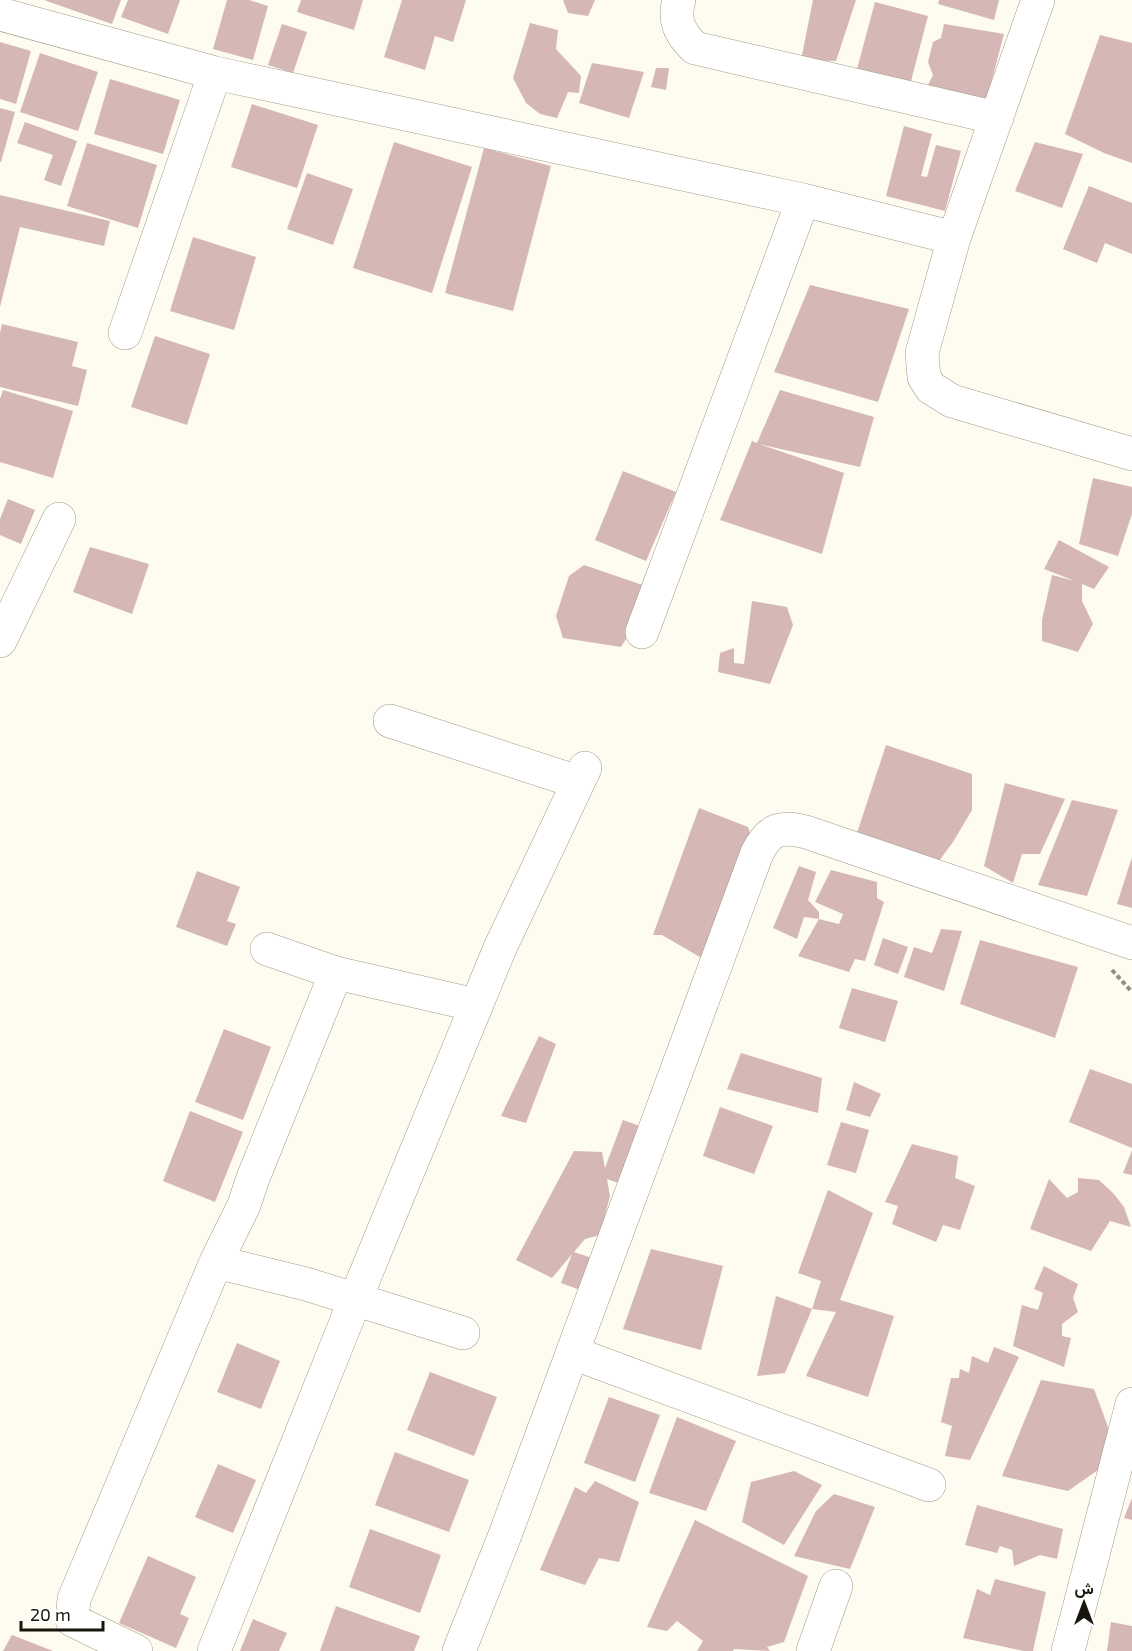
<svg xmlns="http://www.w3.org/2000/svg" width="1132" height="1651" viewBox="0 0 1132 1651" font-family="'Exo 2',Vazirmatn,sans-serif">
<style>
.building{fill:#d5b7b5}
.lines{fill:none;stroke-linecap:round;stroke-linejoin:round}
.minor-casing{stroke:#a39a83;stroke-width:34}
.path{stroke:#908d84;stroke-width:4;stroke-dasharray:4.5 3;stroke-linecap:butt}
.minor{stroke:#fff;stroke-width:33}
</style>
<rect width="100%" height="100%" fill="#fefbf1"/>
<path class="building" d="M44,0H121L112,24Z
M128,0H180L168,34L121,17Z
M227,0H249L268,6L253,60L213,49Z
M301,0H363L354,30L297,12Z
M402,0H466L453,42L435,36L425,70L384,57Z
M563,0H595L588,16L568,13Z
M813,0H856L836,61L801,60Z
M939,0H999L994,20L938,4Z
M875,2L928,16L910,85L857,69Z
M530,23L558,30L556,49L581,76L579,93L568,92L557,118L540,114L526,103L513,78Z
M282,24L307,32L293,73L268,65Z
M944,24L1004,34L986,102L928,85L933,75L928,62L933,42L941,38Z
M1100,35L1132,43V163L1104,153L1065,134Z
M0,42L31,51L16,104L0,99Z
M40,53L98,72L78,131L20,112Z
M592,63L644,72L629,118L579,103Z
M656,68H669L666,90L651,87Z
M110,79L180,100L163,154L94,134Z
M252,104L318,125L297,188L231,167Z
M0,108L15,112L1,162H0Z
M25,122L77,141L61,186L44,180L53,155L17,143Z
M904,126L932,134L921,176L927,177L936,145L961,151L945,211L886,196Z
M394,142L472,167L432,293L353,268Z
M1035,142L1083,154L1062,208L1015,191Z
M87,143L157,165L138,228L67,206Z
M484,148L551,166L513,311L445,293Z
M307,173L353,189L333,245L287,229Z
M1089,186L1132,203V254L1105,243L1097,263L1063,249Z
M0,195L110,221L104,246L20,227L0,307Z
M193,237L256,257L234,330L170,311Z
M810,285L909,309L878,402L774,372Z
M2,324L78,342L72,366L87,370L78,406L0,387V333Z
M155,336L210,354L187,425L131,407Z
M3,390L73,411L53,478L0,462V399Z
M780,390L874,417L860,467L759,444L844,473L822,554L720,520L752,441L757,443Z
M623,471L676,492L646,561L595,540Z
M1093,478L1132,487V514L1118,556L1079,544Z
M8,499L35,510L21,544L0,535V519Z
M1059,540L1109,567L1094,589L1082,584V601L1093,624L1078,652L1042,641V620L1052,575L1075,581L1044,569Z
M90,547L149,564L132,614L73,592Z
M584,565L657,590L621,647L563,638L556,616L569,576Z
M752,601L787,607L793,625L770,684L718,672L720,653L734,648V663L744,664Z
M886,745L972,774V810L953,842L939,861L857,833Z
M1005,783L1065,799L1040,854H1022L1013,883L984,866Z
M1072,800L1118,810L1087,896L1038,885Z
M699,808L748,827L757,853L705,960L662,935H653Z
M1132,857V908L1117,904Z
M799,866L816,872L808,900L819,912V919L804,917L797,939L773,928Z
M831,870L877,882V898L884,902L865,961L855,959L849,972L798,956L819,919L839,924L843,914L815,902Z
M197,871L240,887L227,921L236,924L227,946L176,927Z
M941,929L962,931L944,991L904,977L914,947L932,953Z
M883,938L908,947L898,974L874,965Z
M980,940L1078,967L1055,1038L960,1004Z
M852,988L898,1001L885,1042L839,1028Z
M224,1029L271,1047L243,1120L195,1102Z
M539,1036L556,1044L526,1123L501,1116Z
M741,1053L822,1078L818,1113L727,1089Z
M1090,1069L1132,1084V1148L1069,1122Z
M854,1082L881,1094L870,1117L846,1110Z
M720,1107L773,1126L754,1174L703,1156Z
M190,1111L243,1132L215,1202L163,1181Z
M623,1120L651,1130L629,1187L607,1179L610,1196L600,1235L585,1239L574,1252L595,1259L583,1291L561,1283L572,1254L552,1278L516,1260L574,1151L602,1152L605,1168Z
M841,1122L869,1130L856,1173L827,1165Z
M912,1144L958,1156L955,1178L975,1186L960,1230L943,1225L936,1242L892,1224L898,1206L885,1202Z
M1132,1150V1175L1123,1173Z
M1078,1178L1099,1180L1114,1194L1124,1207L1131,1227L1110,1221L1091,1251L1030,1229L1049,1179L1067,1198L1078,1192Z
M828,1190L873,1213L840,1300L894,1316L868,1397L806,1376L836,1312L812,1309L821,1281L798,1273Z
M651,1249L723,1266L701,1350L623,1329Z
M1044,1266L1078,1284L1073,1298L1078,1312L1062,1324V1336L1071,1338L1064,1367L1013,1346L1022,1305L1038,1310L1043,1293L1034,1289Z
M776,1296L812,1309L785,1373L757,1376Z
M237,1343L280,1361L261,1409L217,1392Z
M994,1347L1019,1357L970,1460L945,1456L952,1426L941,1422L951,1378H959L960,1369L969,1373L972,1356L988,1363Z
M430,1372L497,1397L474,1456L407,1430Z
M1041,1380L1094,1389L1111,1435L1098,1470L1068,1491L1002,1476Z
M609,1397L660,1415L635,1482L584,1463Z
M677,1417L736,1441L706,1511L649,1493Z
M395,1452L469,1480L449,1532L375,1505Z
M218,1464L256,1480L233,1533L195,1517Z
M794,1471L822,1485L784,1545L742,1522L751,1482Z
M595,1481L639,1502L619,1562L599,1558L585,1585L540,1570L575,1487L586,1493Z
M834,1494L875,1507L850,1569L794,1556L816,1511Z
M1132,1498V1520L1124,1518Z
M977,1505L1063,1529L1057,1559L1040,1555L1014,1566L1012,1550L1000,1546L997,1553L965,1545Z
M695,1520L808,1576L784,1642L767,1647L770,1651L734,1649L733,1651H697L703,1641L677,1621L667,1631L647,1627Z
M370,1529L441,1555L420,1613L349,1587Z
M148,1556L196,1577L180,1614L189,1618L176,1648L119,1623Z
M995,1579L1046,1592L1033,1651H1024L963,1638L977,1589L990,1595Z
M336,1606L420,1636L414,1651H320Z
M253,1619L287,1633L279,1651H240Z
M1111,1622L1132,1626V1651H1107Z
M12,1635L53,1651H3Z"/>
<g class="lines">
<defs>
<path id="minor" d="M679,0C673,20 680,34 695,48L997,118
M1038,0L954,238L922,353L924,377L931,388L952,401L1132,454
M0,14L215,73L803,200L954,238
M125,333L215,73
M642,632L803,200
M0,641L59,519
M390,721L578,782
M267,949L336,973L476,1005
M216,1262L244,1205L253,1178L336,973
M573,1353L929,1485
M136,1651L72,1620L74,1599L216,1262L306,1284L463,1333
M214,1651L355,1300L500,948L585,768
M459,1651L505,1535L757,853C770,828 780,826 806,832L1132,943
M813,1651L836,1586
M1068,1651L1132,1404"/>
</defs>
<use href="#minor" class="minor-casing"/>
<path class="path" d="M1112,970L1132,992"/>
<use href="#minor" class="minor"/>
</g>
<g transform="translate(1084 1603)" stroke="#ffffff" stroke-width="4.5" paint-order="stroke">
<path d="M0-4.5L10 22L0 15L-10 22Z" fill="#18150c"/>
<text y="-9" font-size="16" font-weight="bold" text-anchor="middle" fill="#18150c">ش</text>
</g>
<path d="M21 1621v9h82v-9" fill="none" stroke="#18150c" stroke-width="3"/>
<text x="30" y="1621" font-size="18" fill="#18150c" stroke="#ffffff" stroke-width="4.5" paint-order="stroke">20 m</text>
</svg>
